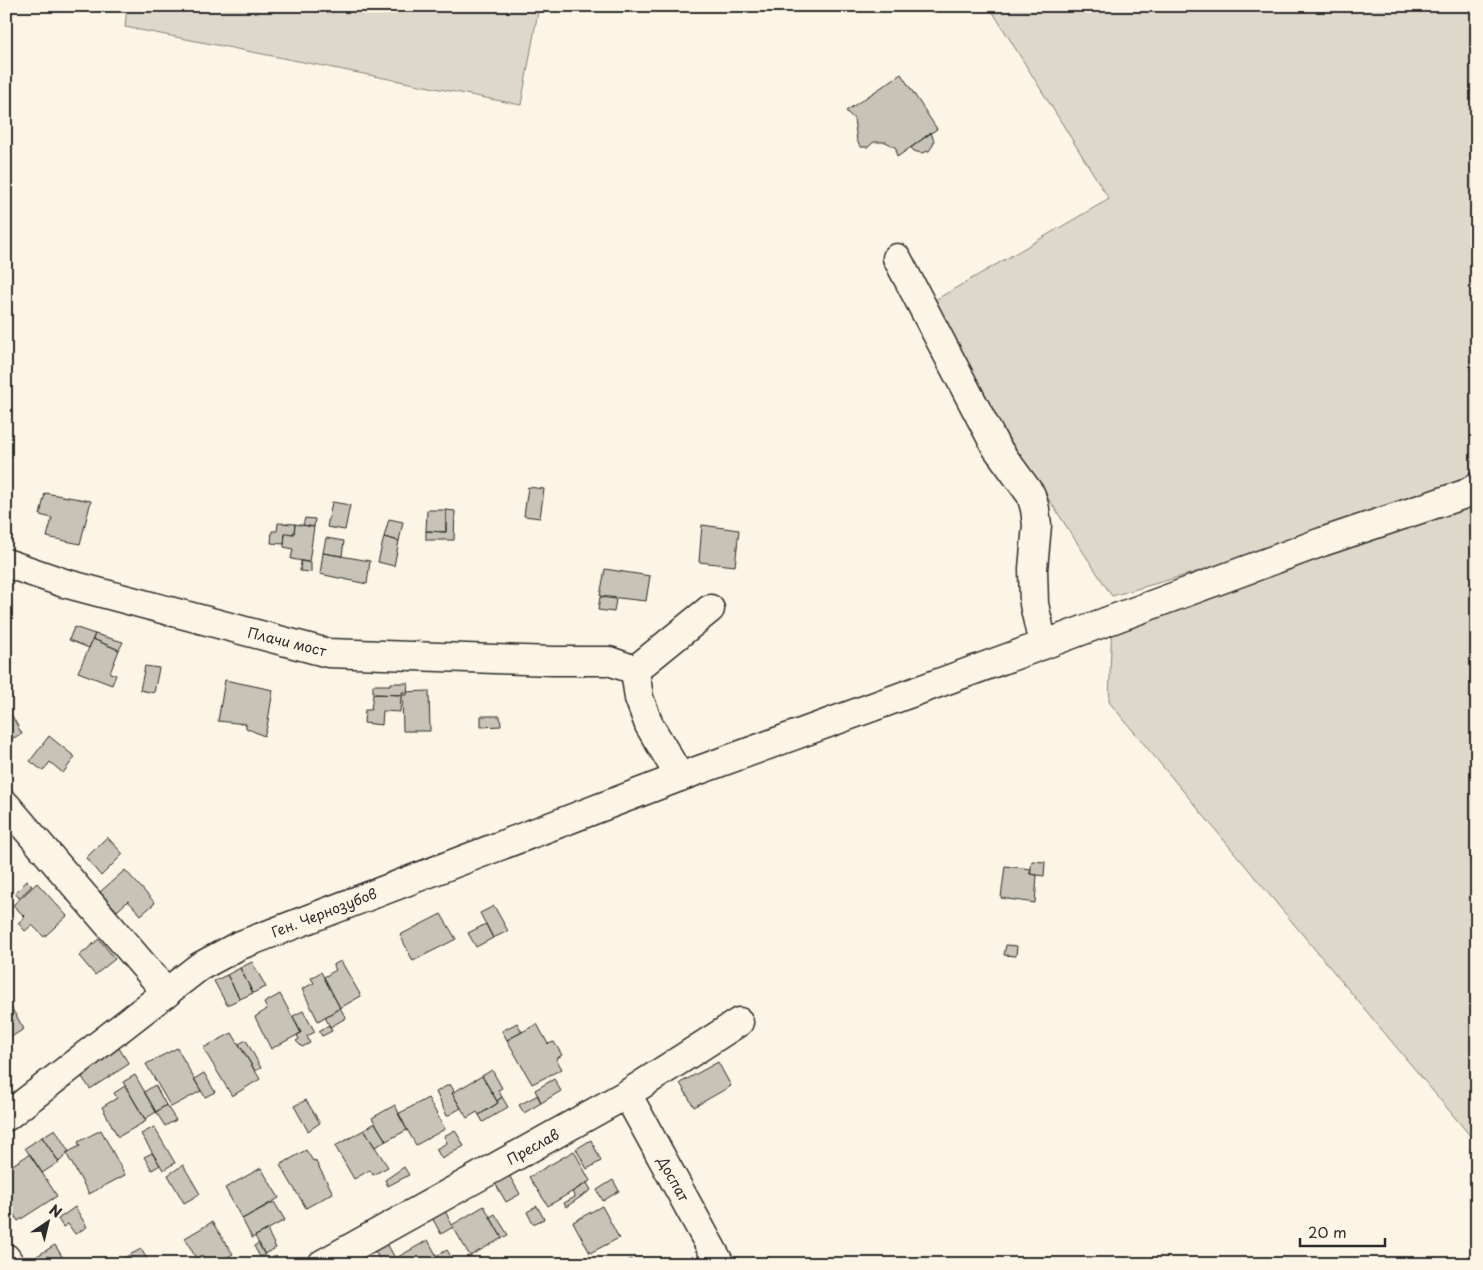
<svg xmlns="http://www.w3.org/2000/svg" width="1483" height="1270" viewBox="0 0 1483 1270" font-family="'Playpen Sans',sans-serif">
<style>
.green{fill:#ded8ca;stroke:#84827a}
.building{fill:#c8c3b7;stroke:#2b2b2b}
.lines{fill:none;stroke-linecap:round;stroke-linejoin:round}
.street-casing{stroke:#2b2b2b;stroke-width:31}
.secondary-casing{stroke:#2b2b2b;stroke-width:31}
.street{stroke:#fcf5e5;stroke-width:28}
.secondary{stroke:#fcf5e5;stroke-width:28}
.labels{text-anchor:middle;stroke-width:4.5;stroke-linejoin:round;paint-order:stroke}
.street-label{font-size:14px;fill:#2b2b2b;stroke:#fcf5e5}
</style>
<rect width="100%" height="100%" fill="#fcf5e5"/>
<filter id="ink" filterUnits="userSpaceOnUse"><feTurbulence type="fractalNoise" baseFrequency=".02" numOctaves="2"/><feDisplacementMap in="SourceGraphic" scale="10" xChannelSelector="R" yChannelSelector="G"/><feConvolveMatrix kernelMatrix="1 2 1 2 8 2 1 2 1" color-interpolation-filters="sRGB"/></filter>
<g filter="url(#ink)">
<path class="green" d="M127,6H539L521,105L125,27Z
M989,6H1477V468L1430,506L1477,482V1144L1109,702L1112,620L1425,507L1112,596L923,307L1109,199Z"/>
<path class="building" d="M901,74L937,129L897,157L896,148L886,142H874L868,147H861L857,141L854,119L846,111Z
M931,132L934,141L933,145L929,151L921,153L914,151L911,148Z
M528,487L544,489L540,518L524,516Z
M45,493L91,501L80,544L47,537L52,518L40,515Z
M332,502L350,505L345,530L327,527Z
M427,510H446V532L426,531Z
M446,510L455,511L454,540H426V531L446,532Z
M305,518L315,519L314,527L303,525Z
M389,519L403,522L399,541L384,537Z
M278,523L295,524L294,534L285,533L284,544L271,543L272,531H277Z
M295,524L314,527L309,562L291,559L293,549L284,547L285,533L294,534Z
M702,525L739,530L735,566L699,562Z
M384,537L399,541L394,566L378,562Z
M326,538L344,541L342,556L323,553Z
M323,553L370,561L367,584L320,574Z
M301,561L311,563V572L300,571Z
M605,569L650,576L646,601L600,596Z
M600,597L616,599L614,612L598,610Z
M74,627L95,634L89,648L69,640Z
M95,634L123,642L119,650L93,639Z
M93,639L119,650L110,673L116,675L112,685L78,672Z
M145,666L159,668L154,693L140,690Z
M225,680L273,690L267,727L264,736L246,728V724L218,721Z
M390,683H408L407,695L373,694V685H390Z
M429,691L430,731H403L402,692Z
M373,694L401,695L400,712L383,711L382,725L364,723L365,710H371Z
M11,714L22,734L6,741V716Z
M481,716H500L501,726L481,727Z
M49,736L75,757L63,773L50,762L43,771L30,761Z
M107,837L123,854L101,876L86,858Z
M1032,861L1045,862L1044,876L1030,874Z
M1005,866L1031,869L1030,874L1037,875L1035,903L1001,898Z
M125,870L155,903L141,915L128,901L117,911L100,892Z
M27,881L32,886L19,898L15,893Z
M37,883L67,916L44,937L32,925L25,931L18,923L25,917L13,905Z
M494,906L508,931L493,938L480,913Z
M441,914L456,939L413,961L400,935Z
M486,924L493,938L476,947L468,933Z
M99,939L115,959L95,975L79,956Z
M1006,945L1017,946L1016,956L1004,955Z
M341,961L361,996L340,1008L324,977L336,970L333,965Z
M252,962L266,987L253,993L240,968Z
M240,968L253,993L240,999L227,975Z
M321,972L340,1008L318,1021L302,989L314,983L311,978Z
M227,975L240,999L227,1005L214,981Z
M280,994L301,1033L271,1049L255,1017L267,1009L264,1003Z
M6,999L24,1029L6,1040Z
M340,1008L346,1018L330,1027L325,1017Z
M303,1011L315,1032L307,1036L310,1043L302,1047L296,1041L299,1039L297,1035L301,1033L293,1016Z
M517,1023L522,1032L507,1040L502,1031Z
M537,1024L548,1044L554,1042L562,1055L556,1059L562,1069L532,1084L507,1040Z
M329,1025L332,1031L322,1036L319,1031Z
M232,1033L260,1079L232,1096L203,1048Z
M112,1037L129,1064L90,1089L74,1065Z
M246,1040L261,1068L255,1071L239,1044Z
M177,1048L201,1091L171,1107L146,1064Z
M718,1062L731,1086L694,1107L680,1083Z
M492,1070L502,1088L498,1090L502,1097L497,1101L482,1076Z
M204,1073L215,1092L205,1097L194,1079Z
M135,1075L156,1112L145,1119L123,1082Z
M482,1076L498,1103L479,1115L477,1112L467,1118L452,1093Z
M554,1079L561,1091L541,1103L535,1090Z
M450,1084L454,1091L452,1093L461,1108L447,1116L436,1092Z
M155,1085L166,1105L156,1112L144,1092Z
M125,1086L146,1121L118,1137L102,1107L117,1098L114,1093Z
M538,1095L541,1103L524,1113L519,1105Z
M502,1097L508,1107L483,1122L479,1115L498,1103L497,1101Z
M428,1098L445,1129L416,1145L398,1114Z
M306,1100L320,1123L308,1131L294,1106Z
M166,1105L176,1120L165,1126L156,1112Z
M395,1105L407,1130L386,1141L372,1118Z
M375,1123L386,1141L375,1147L364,1130Z
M154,1127L175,1163L163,1170L141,1134Z
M55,1129L69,1152L59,1162L42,1137Z
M101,1130L125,1175L89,1194L66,1153L80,1146L78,1142Z
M364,1130L388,1167L373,1175L370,1170L354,1179L335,1146Z
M455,1130L464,1146L442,1159L436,1149L447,1143L444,1136Z
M42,1137L59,1162L42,1173L25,1148Z
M591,1140L601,1161L587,1169L576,1149Z
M306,1150L313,1161L315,1160L333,1193L306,1208L280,1165Z
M574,1151L590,1181L548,1206L529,1177Z
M152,1153L160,1165L152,1170L144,1157Z
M30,1154L57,1196L18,1221L6,1203V1169Z
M183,1165L200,1194L184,1203L168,1175Z
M404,1167L409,1175L388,1186L385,1180Z
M261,1168L279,1198L242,1219L225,1188Z
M506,1170L520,1194L506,1202L492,1178Z
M613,1180L619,1191L603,1201L597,1190Z
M587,1183L591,1190L566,1207L564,1203L575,1197L572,1192Z
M274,1202L285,1220L252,1238L242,1219Z
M484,1206L502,1238L470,1256L452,1225Z
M537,1206L544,1219L533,1224L527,1212Z
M602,1206L619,1238L590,1253L573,1222Z
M75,1207L87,1227L75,1234L68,1224L63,1227L58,1219Z
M443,1207L453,1227L441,1234L430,1214Z
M495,1214L508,1235L502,1238L490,1217Z
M212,1222L233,1254L217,1263L214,1259L205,1264H199L185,1238Z
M267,1230L276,1248L264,1254L255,1236Z
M384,1238L395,1258L382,1264L372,1245Z
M428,1240L441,1264H392L391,1261Z
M259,1243L265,1255L260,1257L254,1246Z
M55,1245L63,1258L54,1264H35L32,1259Z
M141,1249L150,1264H112Z
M447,1250L455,1263L454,1264H441L436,1256Z
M631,1259L633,1264H622Z"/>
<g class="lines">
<defs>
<path id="street" d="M897,258L996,447L1031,495L1035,509L1037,525L1033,569L1034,604L1043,645
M6,563L64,583L328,653L553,661H609L635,670
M680,777L649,725L639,698L635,670L710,609
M6,805L167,993
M627,1094L720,1264
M6,1258L10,1264
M322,1264L627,1094L739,1022"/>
<path id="secondary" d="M6,1117L199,967L238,946L680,777L1043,645L1322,542L1465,494L1477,487"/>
</defs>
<use href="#street" class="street-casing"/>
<use href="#secondary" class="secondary-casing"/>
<use href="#street" class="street"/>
<use href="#secondary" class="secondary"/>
</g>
</g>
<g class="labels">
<g class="street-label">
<text transform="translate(287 642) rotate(14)" y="5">Плачи мост</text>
<text transform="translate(324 913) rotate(-21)" y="5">Ген. Чернозубов</text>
<text transform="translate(533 1147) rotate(-29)" y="5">Преслав</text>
<text transform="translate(673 1179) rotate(61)" y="5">Доспат</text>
</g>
</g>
<rect width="1483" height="1270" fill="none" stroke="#fcf5e5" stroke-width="25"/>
<rect x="12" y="12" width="1458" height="1245" fill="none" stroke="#2b2b2b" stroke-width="2" filter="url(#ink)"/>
<g transform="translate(48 1222) rotate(35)" stroke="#fcf5e5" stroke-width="4" paint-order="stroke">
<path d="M0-4L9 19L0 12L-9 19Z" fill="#2b2b2b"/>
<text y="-8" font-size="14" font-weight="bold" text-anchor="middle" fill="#2b2b2b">N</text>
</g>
<path d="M1300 1238v8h85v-8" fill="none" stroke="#2b2b2b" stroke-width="2.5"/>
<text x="1308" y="1238" font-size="15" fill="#2b2b2b" stroke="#fcf5e5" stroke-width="4" paint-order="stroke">20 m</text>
</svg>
